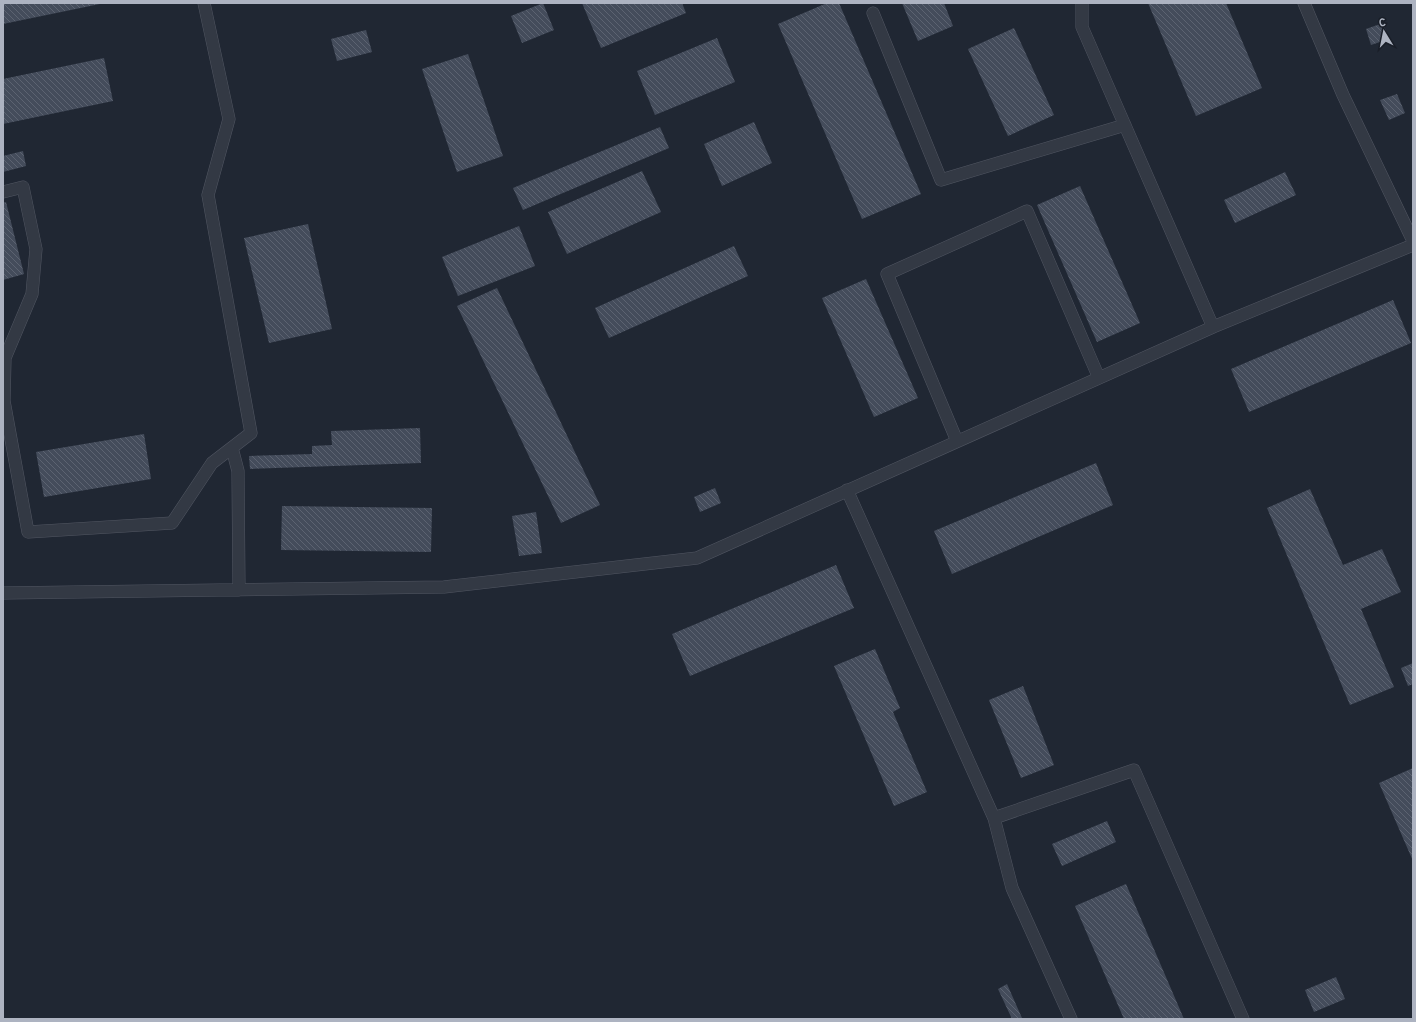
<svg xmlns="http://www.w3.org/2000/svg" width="1416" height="1022" viewBox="0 0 1416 1022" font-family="Overpass,sans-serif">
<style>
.building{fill:url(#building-back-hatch)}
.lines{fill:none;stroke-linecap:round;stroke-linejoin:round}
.lane-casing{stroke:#515662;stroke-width:13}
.lane{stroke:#333944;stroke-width:12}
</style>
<defs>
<pattern id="building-back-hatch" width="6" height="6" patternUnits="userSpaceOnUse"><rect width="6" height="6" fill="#444c5b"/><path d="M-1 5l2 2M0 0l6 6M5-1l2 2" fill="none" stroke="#5c6371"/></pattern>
</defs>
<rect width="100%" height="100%" fill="#202733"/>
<path class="building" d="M3,3H100V4L3,24Z
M543,3L554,30L522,43L511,16Z
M582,3H682L686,13L601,48Z
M827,3H839L921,194L862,219L778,24Z
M902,3H944L953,26L918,41Z
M1148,3H1226L1262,88L1196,116Z
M1383,23L1389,39L1371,45L1366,29Z
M1014,28L1054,115L1008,136L968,49Z
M366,30L372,52L337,61L331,39Z
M717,38L735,82L655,115L637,71Z
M468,54L503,156L457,172L422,69Z
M104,58L113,101L3,124V79Z
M1397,94L1405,113L1389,120L1380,100Z
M754,122L772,163L722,186L704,144Z
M660,127L669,148L523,210L513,188Z
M23,151L26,166L3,172V156Z
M642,171L661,212L567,254L548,212Z
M1285,172L1296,195L1235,223L1224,200Z
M1080,186L1140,323L1097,342L1037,205Z
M6,202L24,274L3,280V203Z
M308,224L332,329L269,343L244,238Z
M519,226L535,266L458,296L442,257Z
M734,246L748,276L609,338L595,308Z
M866,279L918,398L874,417L822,298Z
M497,288L600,505L561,523L457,306Z
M1393,300L1411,343L1249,412L1231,369Z
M420,428L421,463L250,469L249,456L312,454V446L332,445L331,431Z
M144,434L151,479L44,497L36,452Z
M1096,463L1113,505L952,574L934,531Z
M715,488L721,503L700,512L694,497Z
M1310,489L1343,565L1382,549L1401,592L1361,609L1394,687L1350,705L1267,508Z
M282,506L432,508L431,552L281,550Z
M536,512L542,553L519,556L512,516Z
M836,565L854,608L690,676L672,634Z
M875,649L900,708L893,712L927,792L894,806L834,666Z
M1413,663V684L1408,686L1401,668Z
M1023,686L1054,765L1021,778L989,700Z
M1413,768V861L1379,783Z
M1107,821L1116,842L1062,866L1052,844Z
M1126,884L1184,1019H1124L1075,906Z
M1336,977L1345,999L1314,1012L1305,990Z
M1007,984L1022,1018L1020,1019H1012L998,989Z"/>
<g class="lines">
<defs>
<path id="lane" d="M1082,3V27L1213,327
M1304,3L1343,95L1413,241
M873,13L941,180L1125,125
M3,192L23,187L36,249L32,294L5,358L4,401L28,532L172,523L212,463L251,433L208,195L229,119L204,3
M957,441L887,274L1027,211L1099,378
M232,448L238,471L239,590
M847,490L994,818L1134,770L1243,1019
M3,593L444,587L697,558L1213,327L1413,245
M994,818L1012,888L1071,1019"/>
</defs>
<use href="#lane" class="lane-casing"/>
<use href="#lane" class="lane"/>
</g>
<rect width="1416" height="1022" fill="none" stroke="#adb3c1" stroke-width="8"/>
<g transform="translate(1384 32) rotate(350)" stroke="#191e28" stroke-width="3" paint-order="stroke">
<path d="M0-3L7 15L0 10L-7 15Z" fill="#adb3c1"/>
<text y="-6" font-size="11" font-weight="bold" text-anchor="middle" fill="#adb3c1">С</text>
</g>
</svg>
